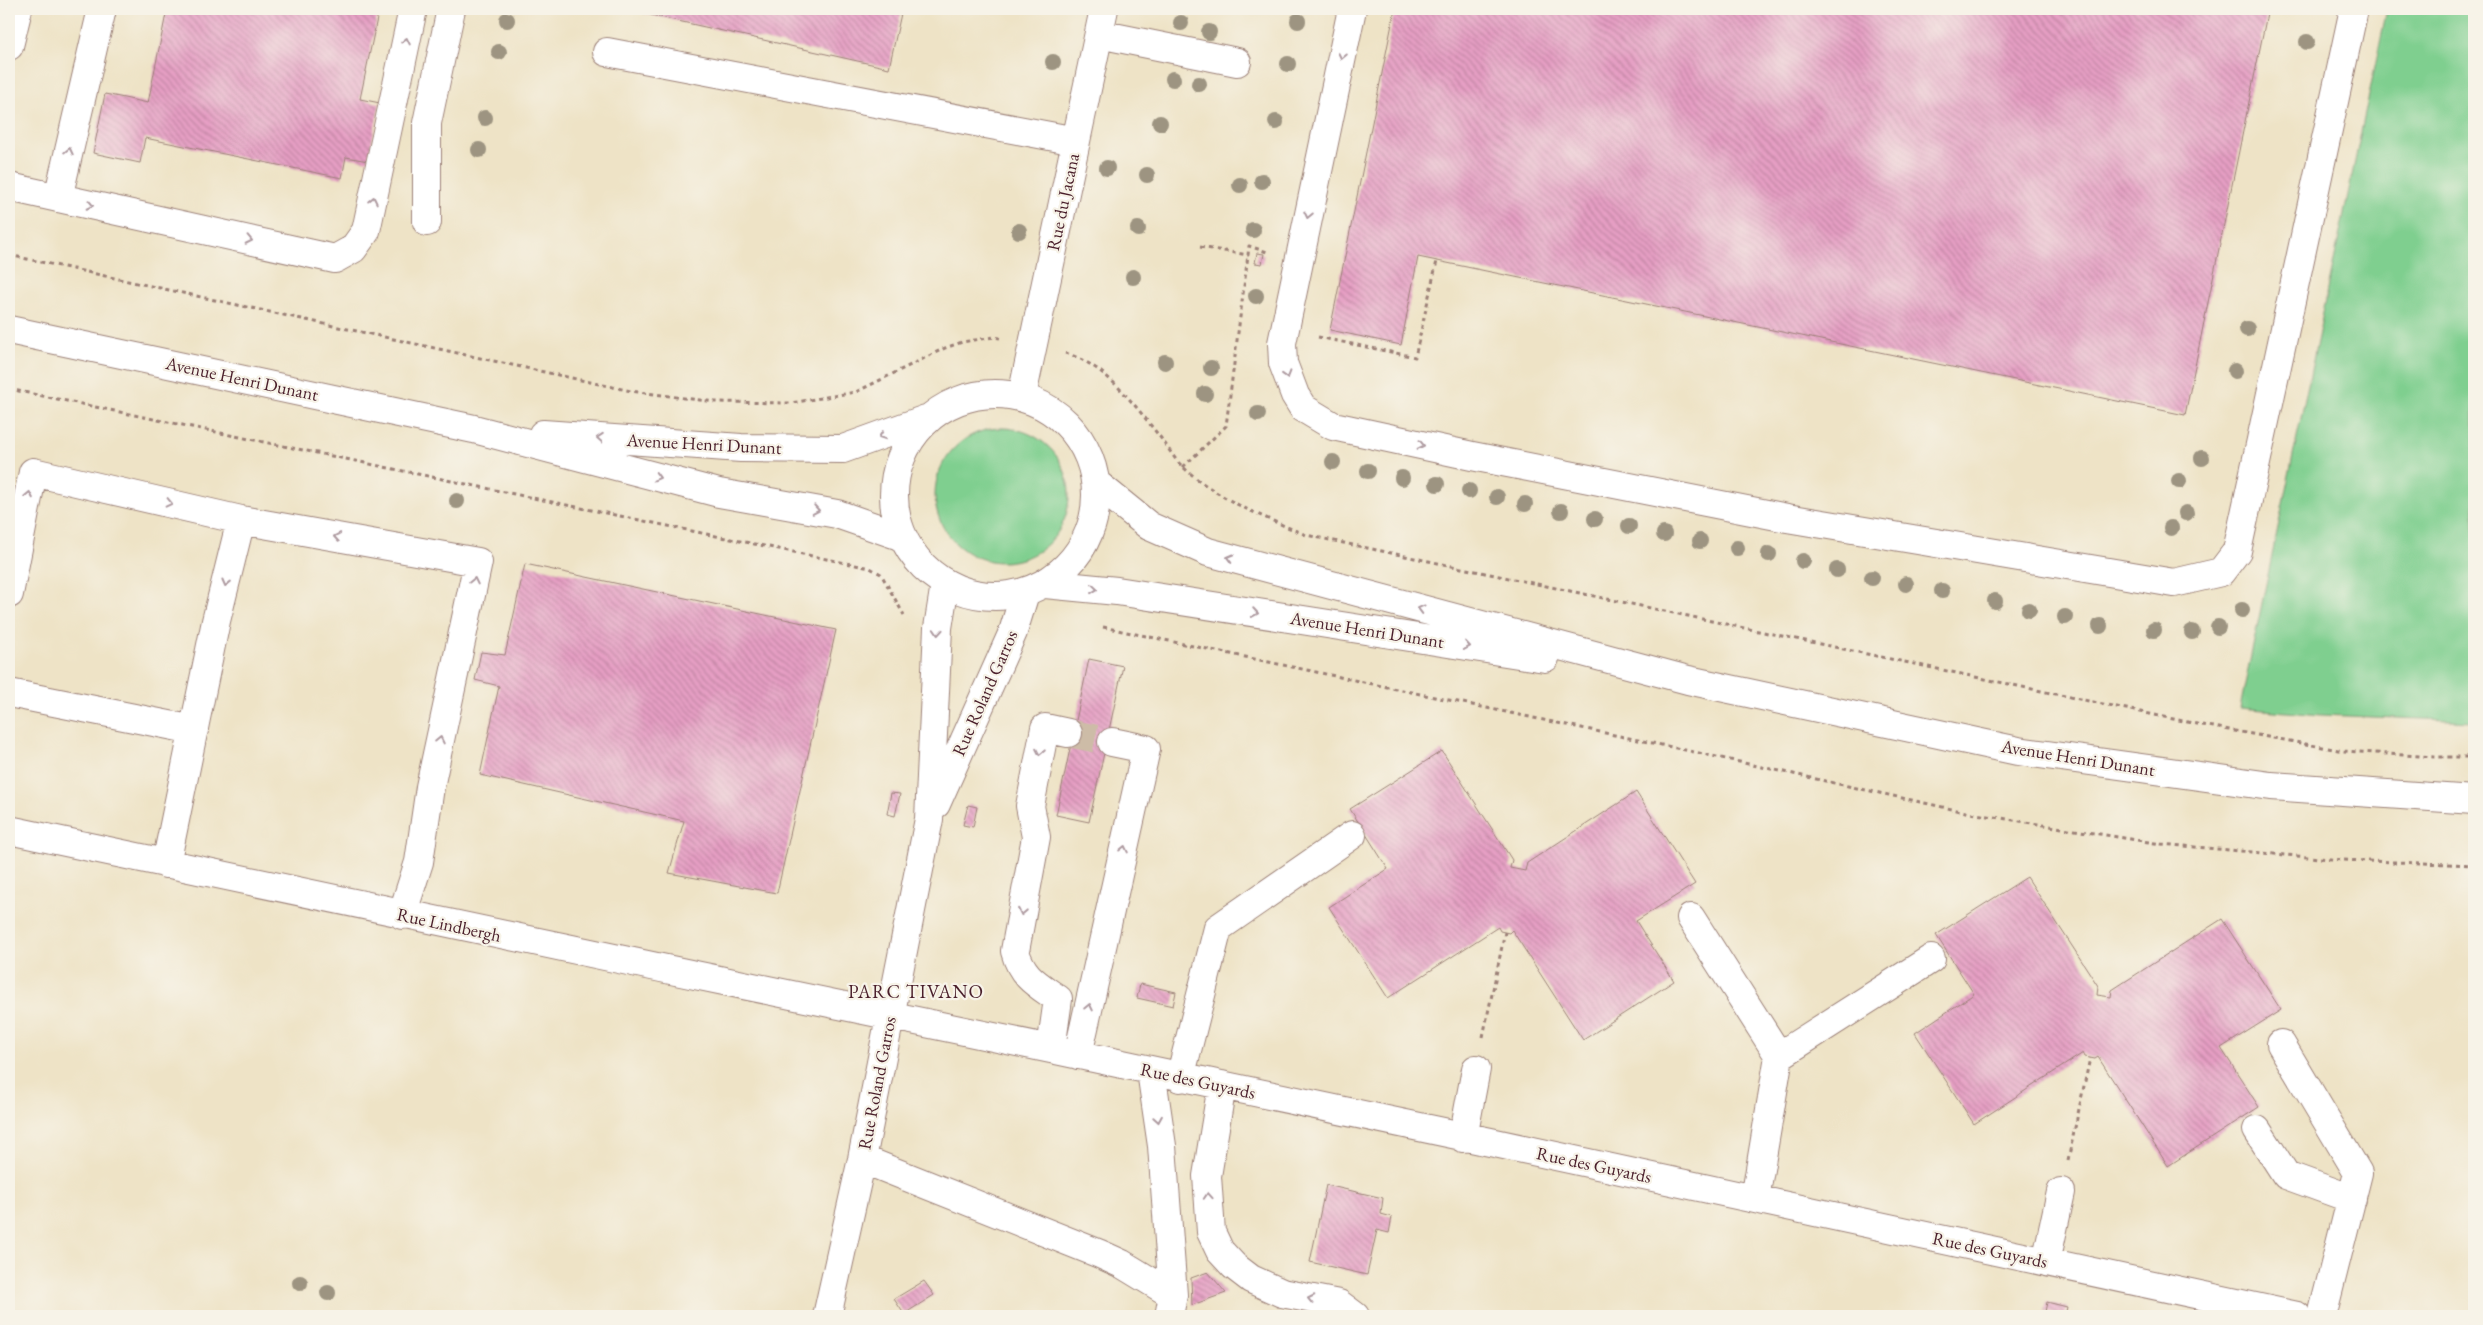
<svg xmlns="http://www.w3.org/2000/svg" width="2483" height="1325" viewBox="0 0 2483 1325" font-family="'EB Garamond',serif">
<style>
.green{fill:#7fcf8f;stroke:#64775d}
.building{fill:url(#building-back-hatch)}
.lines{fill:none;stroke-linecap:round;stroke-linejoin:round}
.minor-tunnel{stroke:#cdbca7;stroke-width:28;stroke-dasharray:28 14;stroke-linecap:butt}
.minor-casing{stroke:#9c8178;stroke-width:30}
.major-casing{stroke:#9c8178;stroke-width:30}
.path{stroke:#9c8178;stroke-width:3;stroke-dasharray:4 4;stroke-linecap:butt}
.minor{stroke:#fff;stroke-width:28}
.major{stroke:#fff;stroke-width:28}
.tree{fill:#9d9481}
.oneway{stroke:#ae9aa0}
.labels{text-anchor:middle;stroke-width:4.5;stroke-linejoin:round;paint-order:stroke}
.street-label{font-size:18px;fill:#4a1f2b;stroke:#f7f3e8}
.neighbourhood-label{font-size:19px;letter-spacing:1px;fill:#4a1f2b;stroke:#f7f3e8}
</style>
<defs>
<pattern id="building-back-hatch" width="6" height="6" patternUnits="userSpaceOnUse" patternTransform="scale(1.25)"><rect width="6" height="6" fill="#e69fc4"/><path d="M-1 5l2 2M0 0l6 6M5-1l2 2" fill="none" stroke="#bc819f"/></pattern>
</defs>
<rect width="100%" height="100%" fill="#f7f3e8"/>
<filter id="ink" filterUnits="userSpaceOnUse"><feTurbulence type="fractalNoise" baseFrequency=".02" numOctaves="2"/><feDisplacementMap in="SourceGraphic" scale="10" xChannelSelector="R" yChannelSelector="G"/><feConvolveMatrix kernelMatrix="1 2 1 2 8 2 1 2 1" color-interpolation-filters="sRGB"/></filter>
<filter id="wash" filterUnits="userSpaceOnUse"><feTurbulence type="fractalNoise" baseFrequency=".0096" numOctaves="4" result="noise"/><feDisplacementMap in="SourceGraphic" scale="20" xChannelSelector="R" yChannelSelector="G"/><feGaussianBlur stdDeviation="1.12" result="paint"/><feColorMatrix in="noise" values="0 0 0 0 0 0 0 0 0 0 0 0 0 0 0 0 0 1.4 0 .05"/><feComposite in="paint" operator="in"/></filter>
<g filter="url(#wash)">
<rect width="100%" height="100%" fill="#eee3c6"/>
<path class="green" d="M2387,9H2474V721L2321,715L2240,708Z
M935 495a67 67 0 1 1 134 0a67 67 0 1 1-134 0Z"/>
<g id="blocks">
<path class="building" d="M167,9H379L360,99L380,103L368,161L346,157L342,178L145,138L140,163L93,153L105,94L148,103Z
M624,9H902L889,68Z
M1395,9H2268L2185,415L1418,257L1401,345L1330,330Z
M1257,253L1264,254L1262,264L1255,263Z
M525,564L836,630L777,893L669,873L684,821L480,775L499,686L475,680L481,652L505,655Z
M1089,659L1123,666L1089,822L1056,815Z
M1442,751L1512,860L1510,868L1525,871L1527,863L1636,792L1695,884L1636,921L1674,981L1583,1040L1512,930L1509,933L1500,931L1498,927L1388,998L1329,907L1388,869L1350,809Z
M891,793L900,794L895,816L887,814Z
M968,805L977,807L973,827L963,825Z
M2027,877L2098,986L2097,995L2111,997L2112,990L2222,919L2281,1010L2221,1048L2259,1107L2168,1166L2098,1057L2095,1059L2085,1057L2083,1053L1974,1124L1915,1033L1974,994L1936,935Z
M1140,984L1176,992L1173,1006L1137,998Z
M1326,1185L1383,1198L1381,1214L1392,1217L1389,1233L1377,1230L1367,1275L1310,1262Z
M1208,1272L1226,1293L1192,1305L1191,1278Z
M924,1281L934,1295L904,1314L894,1299Z
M2047,1302L2067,1307L2065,1316L2045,1312Z"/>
</g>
</g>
<g filter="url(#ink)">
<use href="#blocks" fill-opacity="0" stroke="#9c8178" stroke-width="1"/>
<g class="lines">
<path class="minor-tunnel" d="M1068,733L1112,742"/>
<defs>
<path id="minor" d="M1352,9L1282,343L1283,363L1295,395L1303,408L1333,426L1472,456L1787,518L2174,583L2221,572L2237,551L2354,9
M1099,34L1237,62
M9,46L18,9
M607,52L1076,141
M9,187L335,259L353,249L366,231L413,9
M58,198L102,9
M427,222V123L451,9
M1022,396L1104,9
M9,594L33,472L241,520
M9,693L194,730
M936,804L1013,632L1025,593
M9,830C357,906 707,977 1056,1050C1470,1137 1884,1226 2297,1316
M166,864L216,621L241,520L478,562L430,787L419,862L402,915
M1691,918L1779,1056L1931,959
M2281,1044L2358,1173L2322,1316
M1051,1049L1058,999C1037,984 1022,977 1015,951L1036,837L1030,806L1045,728L1068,733
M1078,1055L1146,749L1112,742
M1151,1071L1162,1146L1173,1295L1169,1316
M1180,1078L1218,928L1352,835
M1222,1085L1207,1176L1211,1232L1220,1251L1234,1266L1251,1279L1282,1293L1339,1304L1355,1316
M2257,1130L2286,1175L2352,1199
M1463,1138L1476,1069
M862,1159L1100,1254L1122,1264L1173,1295
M1755,1199L1779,1056
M2046,1262L2061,1192
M827,1316L862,1159L929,819L938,628L945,584"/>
<path id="major" d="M9,330L474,429L719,493L837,514L903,537
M894 495a101 101 0 1 1 202 0a101 101 0 1 1-202 0Z
M543,434L741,448L843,449L926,419
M1096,483L1149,526L1208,552L1688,680L2018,751L2271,786L2474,800
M1045,584L1117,591L1545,658"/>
</defs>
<use href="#minor" class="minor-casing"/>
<use href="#major" class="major-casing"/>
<path class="path" d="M1200,247L1248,255L1249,246L1267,252
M9,255L631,391L715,402L791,403L856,392L945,348L962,342L994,337L1000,338
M1318,337L1415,357L1437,261
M1065,353C1106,365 1134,404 1160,437C1168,447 1174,459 1183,467C1220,501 1262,516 1306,535L2197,724L2344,751L2434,757H2474
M9,389L870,568L881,574L904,615
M1183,467L1226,426L1248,255
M1103,627L1676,748L1970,813L2161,844L2342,860L2474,865
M1483,1037L1505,932
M2068,1160L2090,1058"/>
<use href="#minor" class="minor"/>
<use href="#major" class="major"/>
</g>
<g class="tree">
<circle cx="507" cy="20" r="8"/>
<circle cx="1298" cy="21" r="8"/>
<circle cx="1181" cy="23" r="8"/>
<circle cx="1209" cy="32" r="8"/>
<circle cx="2307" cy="42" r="8"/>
<circle cx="499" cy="52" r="8"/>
<circle cx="1053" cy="62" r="8"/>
<circle cx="1288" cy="64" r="8"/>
<circle cx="1173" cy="79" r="8"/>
<circle cx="1199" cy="84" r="8"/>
<circle cx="485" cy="118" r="8"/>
<circle cx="1276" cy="122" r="8"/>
<circle cx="1160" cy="123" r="8"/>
<circle cx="479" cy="150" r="8"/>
<circle cx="1107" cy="168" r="8"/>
<circle cx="1147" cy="175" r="8"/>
<circle cx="1262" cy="181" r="8"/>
<circle cx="1240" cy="185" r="8"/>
<circle cx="1138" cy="229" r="8"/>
<circle cx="1253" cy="230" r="8"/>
<circle cx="1019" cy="231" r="8"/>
<circle cx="1133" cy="277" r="8"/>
<circle cx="1256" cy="296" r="8"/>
<circle cx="2247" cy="329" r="8"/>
<circle cx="1165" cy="362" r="8"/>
<circle cx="1211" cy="368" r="8"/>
<circle cx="2235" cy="371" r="8"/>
<circle cx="1205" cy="394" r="8"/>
<circle cx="1258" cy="414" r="8"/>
<circle cx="2202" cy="458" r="8"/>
<circle cx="1333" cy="462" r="8"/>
<circle cx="1368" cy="471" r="8"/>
<circle cx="1402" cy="478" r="8"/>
<circle cx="2179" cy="481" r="8"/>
<circle cx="1437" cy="484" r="8"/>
<circle cx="1469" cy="491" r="8"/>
<circle cx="1497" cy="497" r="8"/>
<circle cx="457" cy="501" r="8"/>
<circle cx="1525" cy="504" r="8"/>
<circle cx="1561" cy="511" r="8"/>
<circle cx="2186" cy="513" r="8"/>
<circle cx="1595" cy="519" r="8"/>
<circle cx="1629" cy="526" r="8"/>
<circle cx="2171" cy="528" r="8"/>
<circle cx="1664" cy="534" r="8"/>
<circle cx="1700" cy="541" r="8"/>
<circle cx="1737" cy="548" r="8"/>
<circle cx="1769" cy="554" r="8"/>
<circle cx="1803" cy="561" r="8"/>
<circle cx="1837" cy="570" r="8"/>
<circle cx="1872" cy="578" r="8"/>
<circle cx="1906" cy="584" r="8"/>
<circle cx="1942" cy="591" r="8"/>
<circle cx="1995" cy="601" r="8"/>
<circle cx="2029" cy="610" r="8"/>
<circle cx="2242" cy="610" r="8"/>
<circle cx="2065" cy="617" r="8"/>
<circle cx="2100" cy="626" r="8"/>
<circle cx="2218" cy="627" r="8"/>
<circle cx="2154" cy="630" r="8"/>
<circle cx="2192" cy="632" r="8"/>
<circle cx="300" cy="1283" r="8"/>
<circle cx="328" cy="1293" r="8"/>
</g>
<defs><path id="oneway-chevron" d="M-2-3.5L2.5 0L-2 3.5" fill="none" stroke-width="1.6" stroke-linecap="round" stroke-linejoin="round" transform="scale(1.25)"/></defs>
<g class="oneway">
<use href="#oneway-chevron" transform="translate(406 41) rotate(-78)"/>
<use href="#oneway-chevron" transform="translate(1342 56) rotate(102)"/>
<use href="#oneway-chevron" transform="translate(69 151) rotate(-77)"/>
<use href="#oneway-chevron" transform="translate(373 200) rotate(-78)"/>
<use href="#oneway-chevron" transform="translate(90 205) rotate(12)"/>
<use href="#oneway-chevron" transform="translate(1308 215) rotate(102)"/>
<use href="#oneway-chevron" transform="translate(249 240) rotate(12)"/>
<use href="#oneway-chevron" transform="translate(1287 375) rotate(73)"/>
<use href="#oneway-chevron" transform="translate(882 436) rotate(159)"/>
<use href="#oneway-chevron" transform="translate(600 438) rotate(-176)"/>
<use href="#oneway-chevron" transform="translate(1421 445) rotate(12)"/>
<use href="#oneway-chevron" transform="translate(657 477) rotate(15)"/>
<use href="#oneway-chevron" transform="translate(29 495) rotate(-79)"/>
<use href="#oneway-chevron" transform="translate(169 503) rotate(13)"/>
<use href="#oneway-chevron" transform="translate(816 510) rotate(10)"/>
<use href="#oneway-chevron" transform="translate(337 537) rotate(-170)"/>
<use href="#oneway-chevron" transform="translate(1230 558) rotate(-165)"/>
<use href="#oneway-chevron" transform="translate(474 581) rotate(-78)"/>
<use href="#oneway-chevron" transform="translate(226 583) rotate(104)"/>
<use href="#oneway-chevron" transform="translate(1094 589) rotate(6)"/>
<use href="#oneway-chevron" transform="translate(1421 609) rotate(-165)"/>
<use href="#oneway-chevron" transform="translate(1255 613) rotate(9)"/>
<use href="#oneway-chevron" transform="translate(938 632) rotate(94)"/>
<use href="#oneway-chevron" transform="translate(1467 646) rotate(9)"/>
<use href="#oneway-chevron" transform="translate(440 740) rotate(-78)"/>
<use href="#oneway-chevron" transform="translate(1040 752) rotate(101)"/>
<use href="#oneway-chevron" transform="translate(1124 849) rotate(-78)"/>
<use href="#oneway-chevron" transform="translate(1022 912) rotate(101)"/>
<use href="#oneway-chevron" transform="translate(1089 1007) rotate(-78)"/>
<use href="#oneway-chevron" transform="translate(1158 1119) rotate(81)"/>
<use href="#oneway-chevron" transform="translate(1208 1196) rotate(-94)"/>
<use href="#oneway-chevron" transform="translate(1311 1299) rotate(-168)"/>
</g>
</g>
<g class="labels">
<g class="street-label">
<text transform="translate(1063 202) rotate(-78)" y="6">Rue du Jacana</text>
<text transform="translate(242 379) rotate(12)" y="6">Avenue Henri Dunant</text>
<text transform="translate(704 444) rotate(3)" y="6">Avenue Henri Dunant</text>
<text transform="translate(1367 630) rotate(9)" y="6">Avenue Henri Dunant</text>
<text transform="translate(985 693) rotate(-66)" y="6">Rue Roland Garros</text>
<text transform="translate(2078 758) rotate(9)" y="6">Avenue Henri Dunant</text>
<text transform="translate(449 925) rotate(12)" y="6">Rue Lindbergh</text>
<text transform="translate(1198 1081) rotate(12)" y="6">Rue des Guyards</text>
<text transform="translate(877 1083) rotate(-79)" y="6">Rue Roland Garros</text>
<text transform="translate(1594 1165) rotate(12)" y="6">Rue des Guyards</text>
<text transform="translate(1990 1250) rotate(12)" y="6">Rue des Guyards</text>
</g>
<g class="neighbourhood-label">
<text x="916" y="998">PARC TIVANO</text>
</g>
</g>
<rect width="2483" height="1325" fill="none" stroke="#f7f3e8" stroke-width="30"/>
</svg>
